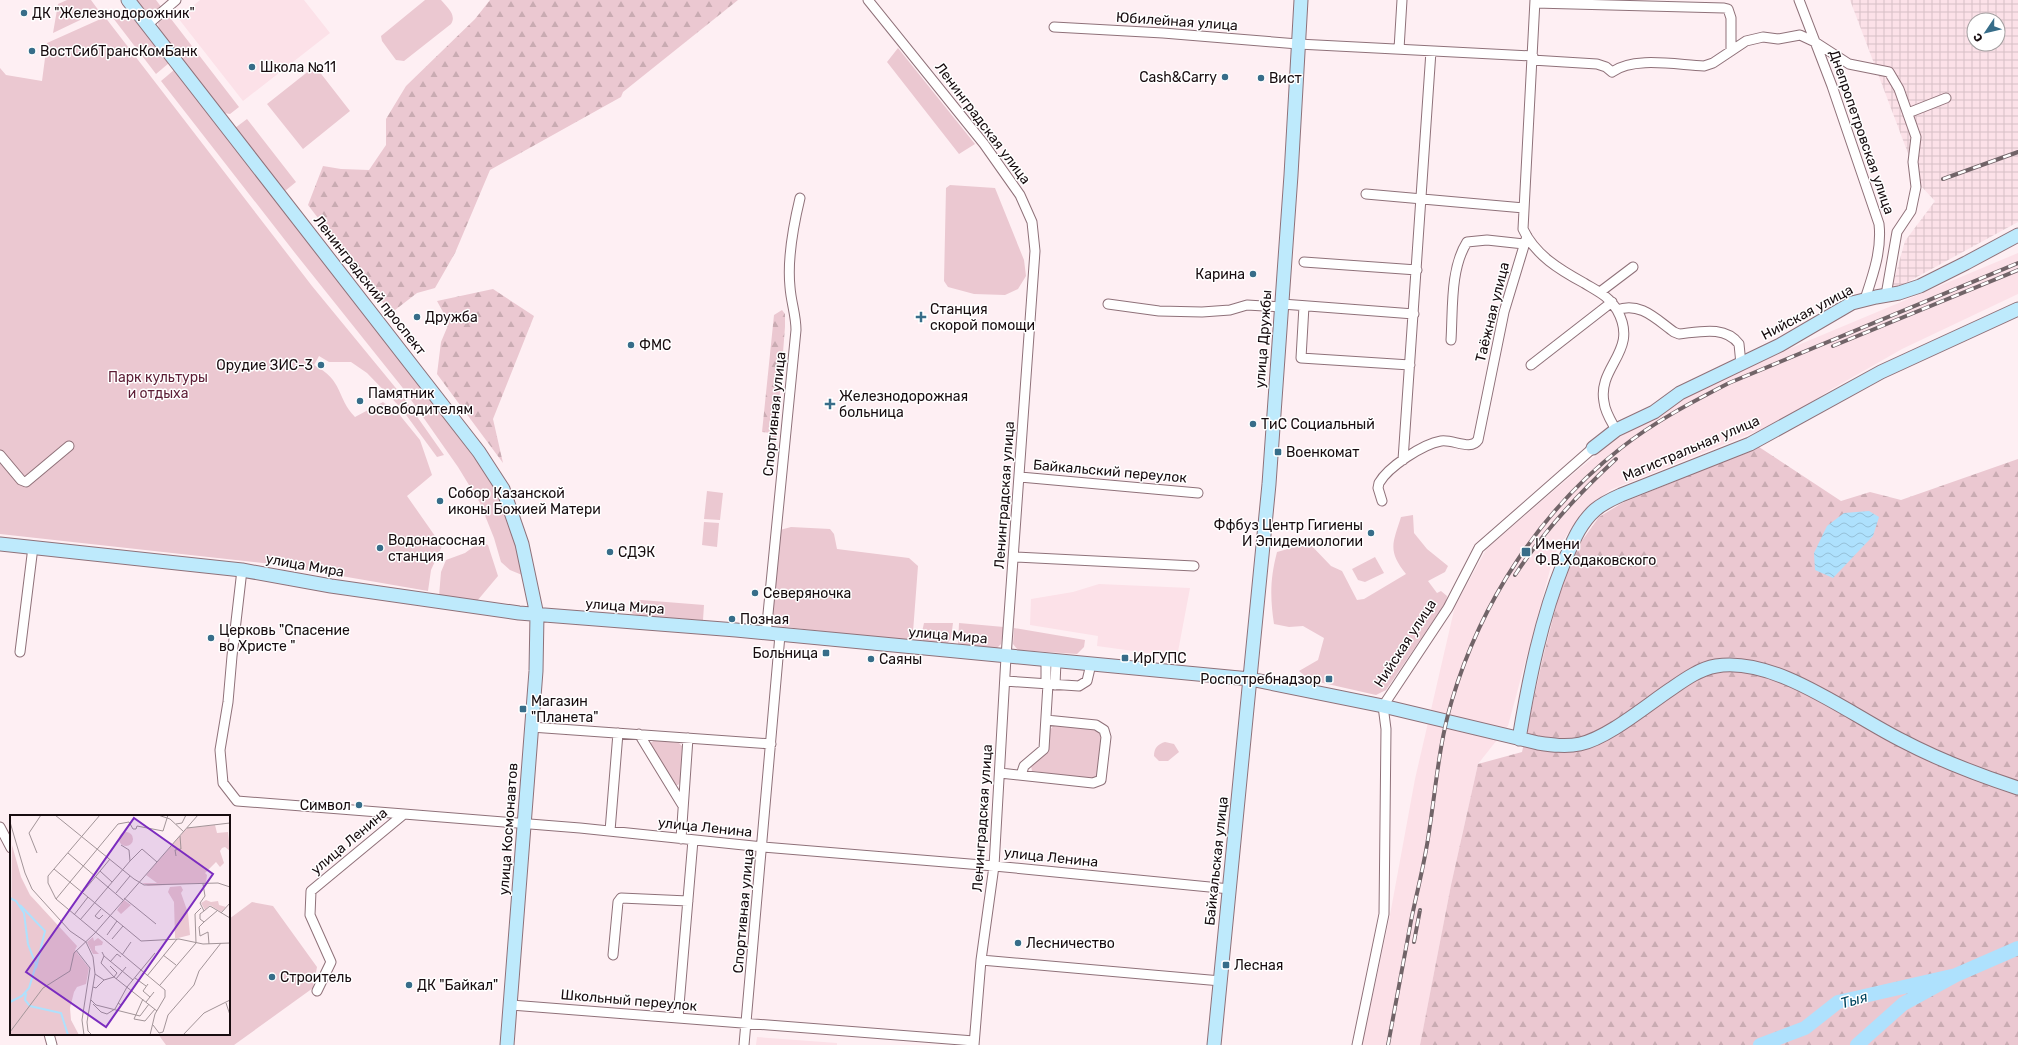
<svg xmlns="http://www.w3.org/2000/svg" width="2018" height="1045" viewBox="0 0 2018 1045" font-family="Rubik,sans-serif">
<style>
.built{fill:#fce1e8}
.industrial{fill:url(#industrial-grid);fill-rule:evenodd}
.green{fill:#ebc8d1}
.forest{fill:url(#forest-firs)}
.water{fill:url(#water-waves)}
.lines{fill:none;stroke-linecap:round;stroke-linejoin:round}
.river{stroke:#aee1fd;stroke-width:14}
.street-casing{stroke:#8f7179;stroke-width:11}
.secondary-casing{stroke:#8f7179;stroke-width:15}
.street{stroke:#fff;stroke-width:9}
.secondary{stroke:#beeafc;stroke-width:13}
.rail-casing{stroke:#716468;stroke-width:4}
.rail{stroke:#fff;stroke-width:2.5;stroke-dasharray:8;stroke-linecap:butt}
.poi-dot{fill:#376d89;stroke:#fff;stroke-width:1.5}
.labels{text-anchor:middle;stroke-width:3;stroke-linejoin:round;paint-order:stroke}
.poi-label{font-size:14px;fill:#170c0f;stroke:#fff;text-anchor:start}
.street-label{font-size:14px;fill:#170c0f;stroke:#fff}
.park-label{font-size:14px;fill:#5c1d35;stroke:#fff}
.water-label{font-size:15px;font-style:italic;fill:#00445f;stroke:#fff}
.inset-river{fill:none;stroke:#aee1fd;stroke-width:2}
.inset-road{fill:none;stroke:#a29498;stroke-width:1}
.view{fill:#7b2cbf;fill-opacity:0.15;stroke:#7b2cbf;stroke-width:2}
.inset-edge{fill:none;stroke:#170c0f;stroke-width:2}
</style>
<defs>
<pattern id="industrial-grid" width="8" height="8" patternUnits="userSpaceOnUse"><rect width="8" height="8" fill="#fce1e8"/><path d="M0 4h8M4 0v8" fill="none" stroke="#d7c0c6"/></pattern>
<pattern id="forest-firs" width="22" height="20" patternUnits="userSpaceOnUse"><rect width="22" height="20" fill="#ebc8d1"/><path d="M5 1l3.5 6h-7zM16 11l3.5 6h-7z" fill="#c9abb2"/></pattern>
<pattern id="water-waves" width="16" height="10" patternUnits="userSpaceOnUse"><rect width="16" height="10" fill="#aee1fd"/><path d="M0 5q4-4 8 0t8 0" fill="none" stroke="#95c0d8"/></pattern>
</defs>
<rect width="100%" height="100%" fill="#feeff3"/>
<path class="built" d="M200,0H304L330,33L243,101L178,18Z
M2018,253V294L1902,349L1832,389L1780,422L1610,490L1581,513L1554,555L1508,726L1478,764L1451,885L1420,1045H1362L1390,915L1415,779L1455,606L1487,548L1579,469L1621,436L1673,404L1753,364Z
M1099,584L1190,588L1177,657L1097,646L1098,636L1030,625L1031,599L1073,592Z
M757,1037L837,1043V1045H756Z"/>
<path class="industrial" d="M1850,0H2018V222L1891,291L1905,241L1935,201L1920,185ZM1974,20H1998V44H1974Z"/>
<path class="green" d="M67,0H91L99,11L53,33L58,4Z
M136,0H156L162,8L152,15H149Z
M425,0H441C447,7 457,15 451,24L404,61L396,60L382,41L381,36Z
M125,9L129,11L169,63L156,74L110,14Z
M168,15L239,107L230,114L224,113L159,29L158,23Z
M105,17L312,286L404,398L444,455L437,457L401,408L367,373L351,362H329L319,356L314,365C344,381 336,397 355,417L383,402L398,413L420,440L432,475L407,496L442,546L431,570L428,591L272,564L0,534V68L6,75L42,81L47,43Z
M898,48L975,144L959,154L887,62Z
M315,66L350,111L303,149L267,104Z
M174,70L402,362L490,479L503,502L515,537L522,575L510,570L501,562L494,538L480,503L458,467L402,387L295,253L161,81Z
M247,119L296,182L285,191L235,128Z
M950,185L995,188L1024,260L1026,276L1018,289L1005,295L974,294L948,287L944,281L946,188Z
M707,491L723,493L720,520L704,519Z
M1413,515L1414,533L1427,549L1448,566L1445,572L1428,581L1437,593L1441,591L1447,596L1446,602L1386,690L1376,695L1310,680L1299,671L1318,660L1324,638L1303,626L1289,627L1274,624C1270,597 1270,579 1277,552L1309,543L1331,566L1342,571L1357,600L1364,599L1406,574C1387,550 1393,543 1401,517Z
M704,522L719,523L717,547L702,545Z
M791,527L830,529L834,534L837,549L909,558L918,566L913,632L909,641L777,626L772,619L780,530Z
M480,542L488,545L498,576L477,601L439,596L441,572L446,560L465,553Z
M1375,557L1384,573L1365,582L1358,580L1352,569Z
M641,600L704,605L703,620L640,616L631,613L628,609L631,603Z
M924,623H953L951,638L947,644L923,642L922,632Z
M959,623L1004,627L1001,644L996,649L958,646Z
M1014,628L1085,640L1084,647L1077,654L1018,650L1013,644Z
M1055,724C1069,726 1094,723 1103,736L1098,777L1093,779L1032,771L1031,766L1046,753L1049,731Z
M655,740L679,743L682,746L681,781L678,785H675L649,744Z
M1165,742L1174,744L1179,752L1168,761H1159L1154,756C1154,748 1158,744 1165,742Z
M252,902L273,906L317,967L313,988L234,1045H166L158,1034H229V919Z"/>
<path class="forest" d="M490,0H738L623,92L621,97L490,170L455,253L435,288L417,293L395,310L384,304L308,205L323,166L341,169L369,170L386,145V119L406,86L475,19Z
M493,289L534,316L493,419L503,463L437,374L441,342L449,323L437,301Z
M782,310L785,314V327L776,442H771V433L762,432L774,315Z
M1759,447L1841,501L1870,492L1901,500L2018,459V1045H1420L1451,885L1478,764L1522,752L1543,657L1562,583L1581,542L1599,517L1622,503Z"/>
<path class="water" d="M1869,511L1879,517L1873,536L1833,578L1815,570L1814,553L1827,526L1844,513Z"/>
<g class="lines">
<path class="river" d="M1760,1045L1805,1028L1838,1002L1956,975
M1857,1045L1903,1004L1956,975L2018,948"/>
<defs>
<path id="street" d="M868,0L984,144L1020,195L1032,222L1035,251L1006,657L994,866L981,960L974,1045
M1535,0L1523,229C1535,255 1560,270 1584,283C1597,291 1609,296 1617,310C1640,351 1597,366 1604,402C1605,412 1611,421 1616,430
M1799,0L1832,86L1879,224C1882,250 1873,275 1865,299
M1535,3L1724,8L1728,9L1731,18V50
M147,25L176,0
M1054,27L1163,33L1298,44L1533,56
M1399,49L1402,0
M1532,60L1597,64L1606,67L1612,72C1634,56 1677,65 1704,66L1713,63L1746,41L1763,37L1778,39L1800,35L1815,42L1849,64L1889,72L1899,89L1916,137L1913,162L1916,187L1911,211L1897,232L1886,295
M1908,113L1946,98
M1366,194L1524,208
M1304,262L1417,270
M1600,292L1633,267
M1108,304L1159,311L1202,312L1230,310L1247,305L1282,307
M1282,304L1414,314
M1304,306L1301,358L1410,365
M1617,310C1640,301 1657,320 1674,332L1679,334C1699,332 1725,325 1739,344L1741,364
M1451,340C1453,309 1450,269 1467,242L1487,240L1524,244
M1531,365L1612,302
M0,455L21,480L26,482L69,446
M1403,460L1431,51
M1020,477L1198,493
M1382,501L1378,488L1379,483C1388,467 1423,444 1441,441C1453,439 1471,451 1478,440L1504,312L1527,236
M1014,557L1194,566
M242,570L232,656L228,702L220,750L223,783L237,801L404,814
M766,634L796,330C796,315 791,302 790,287C787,258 793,227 800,198
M20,652L33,547
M1005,681L1079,686L1087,681L1091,664
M1046,684V660
M1055,685L1056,661
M531,727L771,744
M639,734L683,806
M1000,773L1093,783L1101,780L1106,737L1104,730L1096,725L1046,720
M1021,775L1024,766L1044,749L1048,684
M0,827L11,848
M610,831L618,733
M681,839L688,738
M613,955L618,902L621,898L688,901
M981,960L1221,981
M317,991L331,962L310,915L311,891L404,814L580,828L763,847L994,866L1230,889
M511,1005L974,1041
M678,1017L693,840
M49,1034L52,1045
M744,1045L780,635
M1357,1045L1384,914L1386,729L1383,706L1448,608L1479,548L1593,448"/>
<path id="secondary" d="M128,0L479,452L503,489L522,544L537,615L536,671L507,1045
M1593,448L1616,430L1654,412L1680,393L1780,345L1852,303L1876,297L1899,293L1920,286L1966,263L2018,235
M0,544L242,570L331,586L519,613L736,630L1250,679L1383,706L1538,743C1552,745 1566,747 1580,744C1608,738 1647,705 1671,689C1684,680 1699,669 1716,666C1775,656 1849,714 1901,740C1939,760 1978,775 2018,788
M1519,739C1529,679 1541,619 1564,562C1572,544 1579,524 1595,510C1603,503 1612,499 1621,495L1750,444L1881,372L2018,309
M1214,1045L1269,484L1291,175L1301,0"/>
</defs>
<use href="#street" class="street-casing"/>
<use href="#secondary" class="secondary-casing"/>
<use href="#street" class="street"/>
<use href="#secondary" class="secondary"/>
<defs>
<path id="rail" d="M1943,179L2018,152
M1833,346L2018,270
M1515,575C1544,531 1578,494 1616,459
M1414,942L1420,910
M1388,1045C1396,1004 1403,962 1411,921C1417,891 1425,862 1429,832C1436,787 1439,743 1452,700C1481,602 1540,511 1621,448C1654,422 1692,402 1729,383L2018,263"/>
</defs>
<use href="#rail" class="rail-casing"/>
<use href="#rail" class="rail"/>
</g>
<g class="poi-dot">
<circle cx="24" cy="13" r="4"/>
<circle cx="32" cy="51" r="4"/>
<circle cx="252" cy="67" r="4"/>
<circle cx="1225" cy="77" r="4"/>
<circle cx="1261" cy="78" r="4"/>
<circle cx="1253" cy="274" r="4"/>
<circle cx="417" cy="317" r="4"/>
<path d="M919 311h4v4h4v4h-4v4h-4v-4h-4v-4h4z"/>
<circle cx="631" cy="345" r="4"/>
<circle cx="321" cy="365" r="4"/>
<circle cx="360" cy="401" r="4"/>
<path d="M828 398h4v4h4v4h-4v4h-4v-4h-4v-4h4z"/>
<circle cx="1253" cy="424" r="4"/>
<rect x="1274" y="448" width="8" height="8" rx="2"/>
<circle cx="440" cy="501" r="4"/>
<circle cx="1371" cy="533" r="4"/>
<circle cx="380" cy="548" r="4"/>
<circle cx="610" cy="552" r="4"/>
<rect x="1521" y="547" width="10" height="10" rx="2"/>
<circle cx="755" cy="593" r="4"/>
<circle cx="732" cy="619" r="4"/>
<circle cx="211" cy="638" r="4"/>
<rect x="822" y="649" width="8" height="8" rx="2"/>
<rect x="1121" y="654" width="8" height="8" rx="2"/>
<circle cx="871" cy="659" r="4"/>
<rect x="1325" y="675" width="8" height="8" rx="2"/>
<rect x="519" y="705" width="8" height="8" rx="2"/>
<circle cx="359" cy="805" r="4"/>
<circle cx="1018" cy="943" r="4"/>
<rect x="1222" y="961" width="8" height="8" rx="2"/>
<circle cx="272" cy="977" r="4"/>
<circle cx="409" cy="985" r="4"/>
</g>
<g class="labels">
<g class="poi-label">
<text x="32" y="18">ДК "Железнодорожник"</text>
<text x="40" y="56">ВостСибТрансКомБанк</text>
<text x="260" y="72">Школа №11</text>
<text x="1217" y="82" text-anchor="end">Cash&amp;Carry</text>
<text x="1269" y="83">Вист</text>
<text x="1245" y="279" text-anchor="end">Карина</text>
<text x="930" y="314">Станция<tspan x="930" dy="16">скорой помощи</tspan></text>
<text x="425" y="322">Дружба</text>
<text x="639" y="350">ФМС</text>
<text x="313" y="370" text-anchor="end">Орудие ЗИС-3</text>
<text x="368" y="398">Памятник<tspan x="368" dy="16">освободителям</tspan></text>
<text x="839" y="401">Железнодорожная<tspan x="839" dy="16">больница</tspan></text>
<text x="1261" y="429">ТиС Социальный</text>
<text x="1286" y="457">Военкомат</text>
<text x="448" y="498">Собор Казанской<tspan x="448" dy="16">иконы Божией Матери</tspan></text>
<text x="1363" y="530" text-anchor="end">Ффбуз Центр Гигиены<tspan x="1363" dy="16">И Эпидемиологии</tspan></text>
<text x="388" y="545">Водонасосная<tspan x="388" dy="16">станция</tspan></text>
<text x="1535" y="549">Имени<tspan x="1535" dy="16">Ф.В.Ходаковского</tspan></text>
<text x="618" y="557">СДЭК</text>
<text x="763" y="598">Северяночка</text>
<text x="740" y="624">Позная</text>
<text x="219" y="635">Церковь "Спасение<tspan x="219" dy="16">во Христе "</tspan></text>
<text x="818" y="658" text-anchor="end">Больница</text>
<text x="1133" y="663">ИрГУПС</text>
<text x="879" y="664">Саяны</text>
<text x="1321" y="684" text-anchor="end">Роспотребнадзор</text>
<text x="531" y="706">Магазин<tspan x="531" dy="16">"Планета"</tspan></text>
<text x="351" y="810" text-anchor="end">Символ</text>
<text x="1026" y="948">Лесничество</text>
<text x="1234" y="970">Лесная</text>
<text x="280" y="982">Строитель</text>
<text x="417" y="990">ДК "Байкал"</text>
</g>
<g class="street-label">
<text transform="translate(1177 21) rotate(4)" y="5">Юбилейная улица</text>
<text transform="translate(983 123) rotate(53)" y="5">Ленинградская улица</text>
<text transform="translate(1862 132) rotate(71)" y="5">Днепропетровская улица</text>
<text transform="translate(370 285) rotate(52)" y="5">Ленинградский проспект</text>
<text transform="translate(1492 312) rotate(-76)" y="5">Таёжная улица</text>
<text transform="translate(1807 312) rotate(-28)" y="5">Нийская улица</text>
<text transform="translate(1263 339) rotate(-86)" y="5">улица Дружбы</text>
<text transform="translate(774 414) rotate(-84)" y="5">Спортивная улица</text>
<text transform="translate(1691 448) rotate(-23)" y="5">Магистральная улица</text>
<text transform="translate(1110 471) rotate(5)" y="5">Байкальский переулок</text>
<text transform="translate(1004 495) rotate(-86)" y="5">Ленинградская улица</text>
<text transform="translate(305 565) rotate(10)" y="5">улица Мира</text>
<text transform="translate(625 606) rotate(4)" y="5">улица Мира</text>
<text transform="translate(948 635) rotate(5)" y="5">улица Мира</text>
<text transform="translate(1405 643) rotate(-57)" y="5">Нийская улица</text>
<text transform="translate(982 818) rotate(-86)" y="5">Ленинградская улица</text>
<text transform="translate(705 827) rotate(6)" y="5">улица Ленина</text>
<text transform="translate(508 829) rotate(-86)" y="5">улица Космонавтов</text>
<text transform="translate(349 841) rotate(-40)" y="5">улица Ленина</text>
<text transform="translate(1051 857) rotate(6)" y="5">улица Ленина</text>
<text transform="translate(1216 861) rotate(-84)" y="5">Байкальская улица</text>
<text transform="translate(743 911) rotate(-85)" y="5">Спортивная улица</text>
<text transform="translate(629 1000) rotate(5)" y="5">Школьный переулок</text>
</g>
<g class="park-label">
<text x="158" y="382">Парк культуры<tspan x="158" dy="16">и отдыха</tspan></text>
</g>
<g class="water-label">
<text transform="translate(1854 1000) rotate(-16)" y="5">Тыя</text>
</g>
</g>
<g transform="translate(10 815)">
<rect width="220" height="220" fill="#feeff3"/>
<path d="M205,10L207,18L218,17L220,36L215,32L212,33L210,36L214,48L210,52L206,47L195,58L197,60L196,68L138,71L132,68H147L136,60L177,13ZM109 24a7 7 0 1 1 14 0a7 7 0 1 1-14 0ZM114,85L121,90L111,99L107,95ZM196,85L201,87L208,86L209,90L216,92L211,97L200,90L195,95L191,88ZM83,122L84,126L88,123L93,127L92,130L85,131V135L89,139H83L77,127Z" fill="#ebc8d1"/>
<path d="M2,30L11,62L20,80L67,131L65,135L79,153L76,169L67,172L64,177L60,193L61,205L69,220H0ZM171,71L173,75L171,78L178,98L180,120L168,123H165L164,87L158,77L160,72Z" fill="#ebc8d1"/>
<path class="inset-river" d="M0,83L6,86L14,98L18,129L26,150L19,173L12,181L0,187M10,90L35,116L26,153M16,178L15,185L20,191L51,198L58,220"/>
<path class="inset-road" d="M45,0L124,64L134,70L208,68L220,72M90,0L38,61V68L46,84L155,175V182L145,199L140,220M148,0L160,4L174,17M0,7L15,58L22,74L60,116L76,127L83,142L85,159L77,207L78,216L82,220M166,9L172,8L176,0M177,13L220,8M27,38L19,18L31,0M58,38L113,85M166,41L165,35L171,34L170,21M120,46L132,34L147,47M44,54L131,126L169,124L193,129L220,128M90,56L102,67M193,69L195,81L190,88L194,96L190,99V104L194,107L189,112L190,121L198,117L199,129M72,78L100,44M106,78L120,61M114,83L146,109M46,84L108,9L119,7L123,14H126L127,11L153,16L158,0M91,94L85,101L89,104L93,100M194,96L200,91L220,103M211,98L220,88M64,100L78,82M70,105L120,46L119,35L111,30M194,107L208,95M97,120L107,106M102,124L113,111M186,128L185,99L191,93M66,135L80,153L72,205L74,220M92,137L94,141L91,148L104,162L147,196M112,140L121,127M153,140L166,150M94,141L123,165M100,147L107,139L111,142M100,151L107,158L104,162M85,159L94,165L104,162M137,161L167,124M125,163L136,171M106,164L116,152M138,169L133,176L140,182M150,170L186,128M83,172L86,173L94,165M117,172L145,138M133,184L124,204L135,206L145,194M81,185L86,190L130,201L139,189M136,187L144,177M108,188L111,190L121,176M216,188L220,200M83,189L91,197L97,199L105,194L117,172M143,210L149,218L153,217L158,200L184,170L189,156L211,128M0,217L33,173L60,156L64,138L85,118L188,0M173,220L194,198L220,185"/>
<path class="view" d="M124,3L203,59L96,212L16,157Z"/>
<rect width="220" height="220" class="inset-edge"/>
</g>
<g transform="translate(1986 32) rotate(235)"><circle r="19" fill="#ffffff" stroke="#a29e9f"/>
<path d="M0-3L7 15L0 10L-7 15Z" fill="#376d89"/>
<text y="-6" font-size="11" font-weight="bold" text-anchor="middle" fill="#170c0f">С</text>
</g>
</svg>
